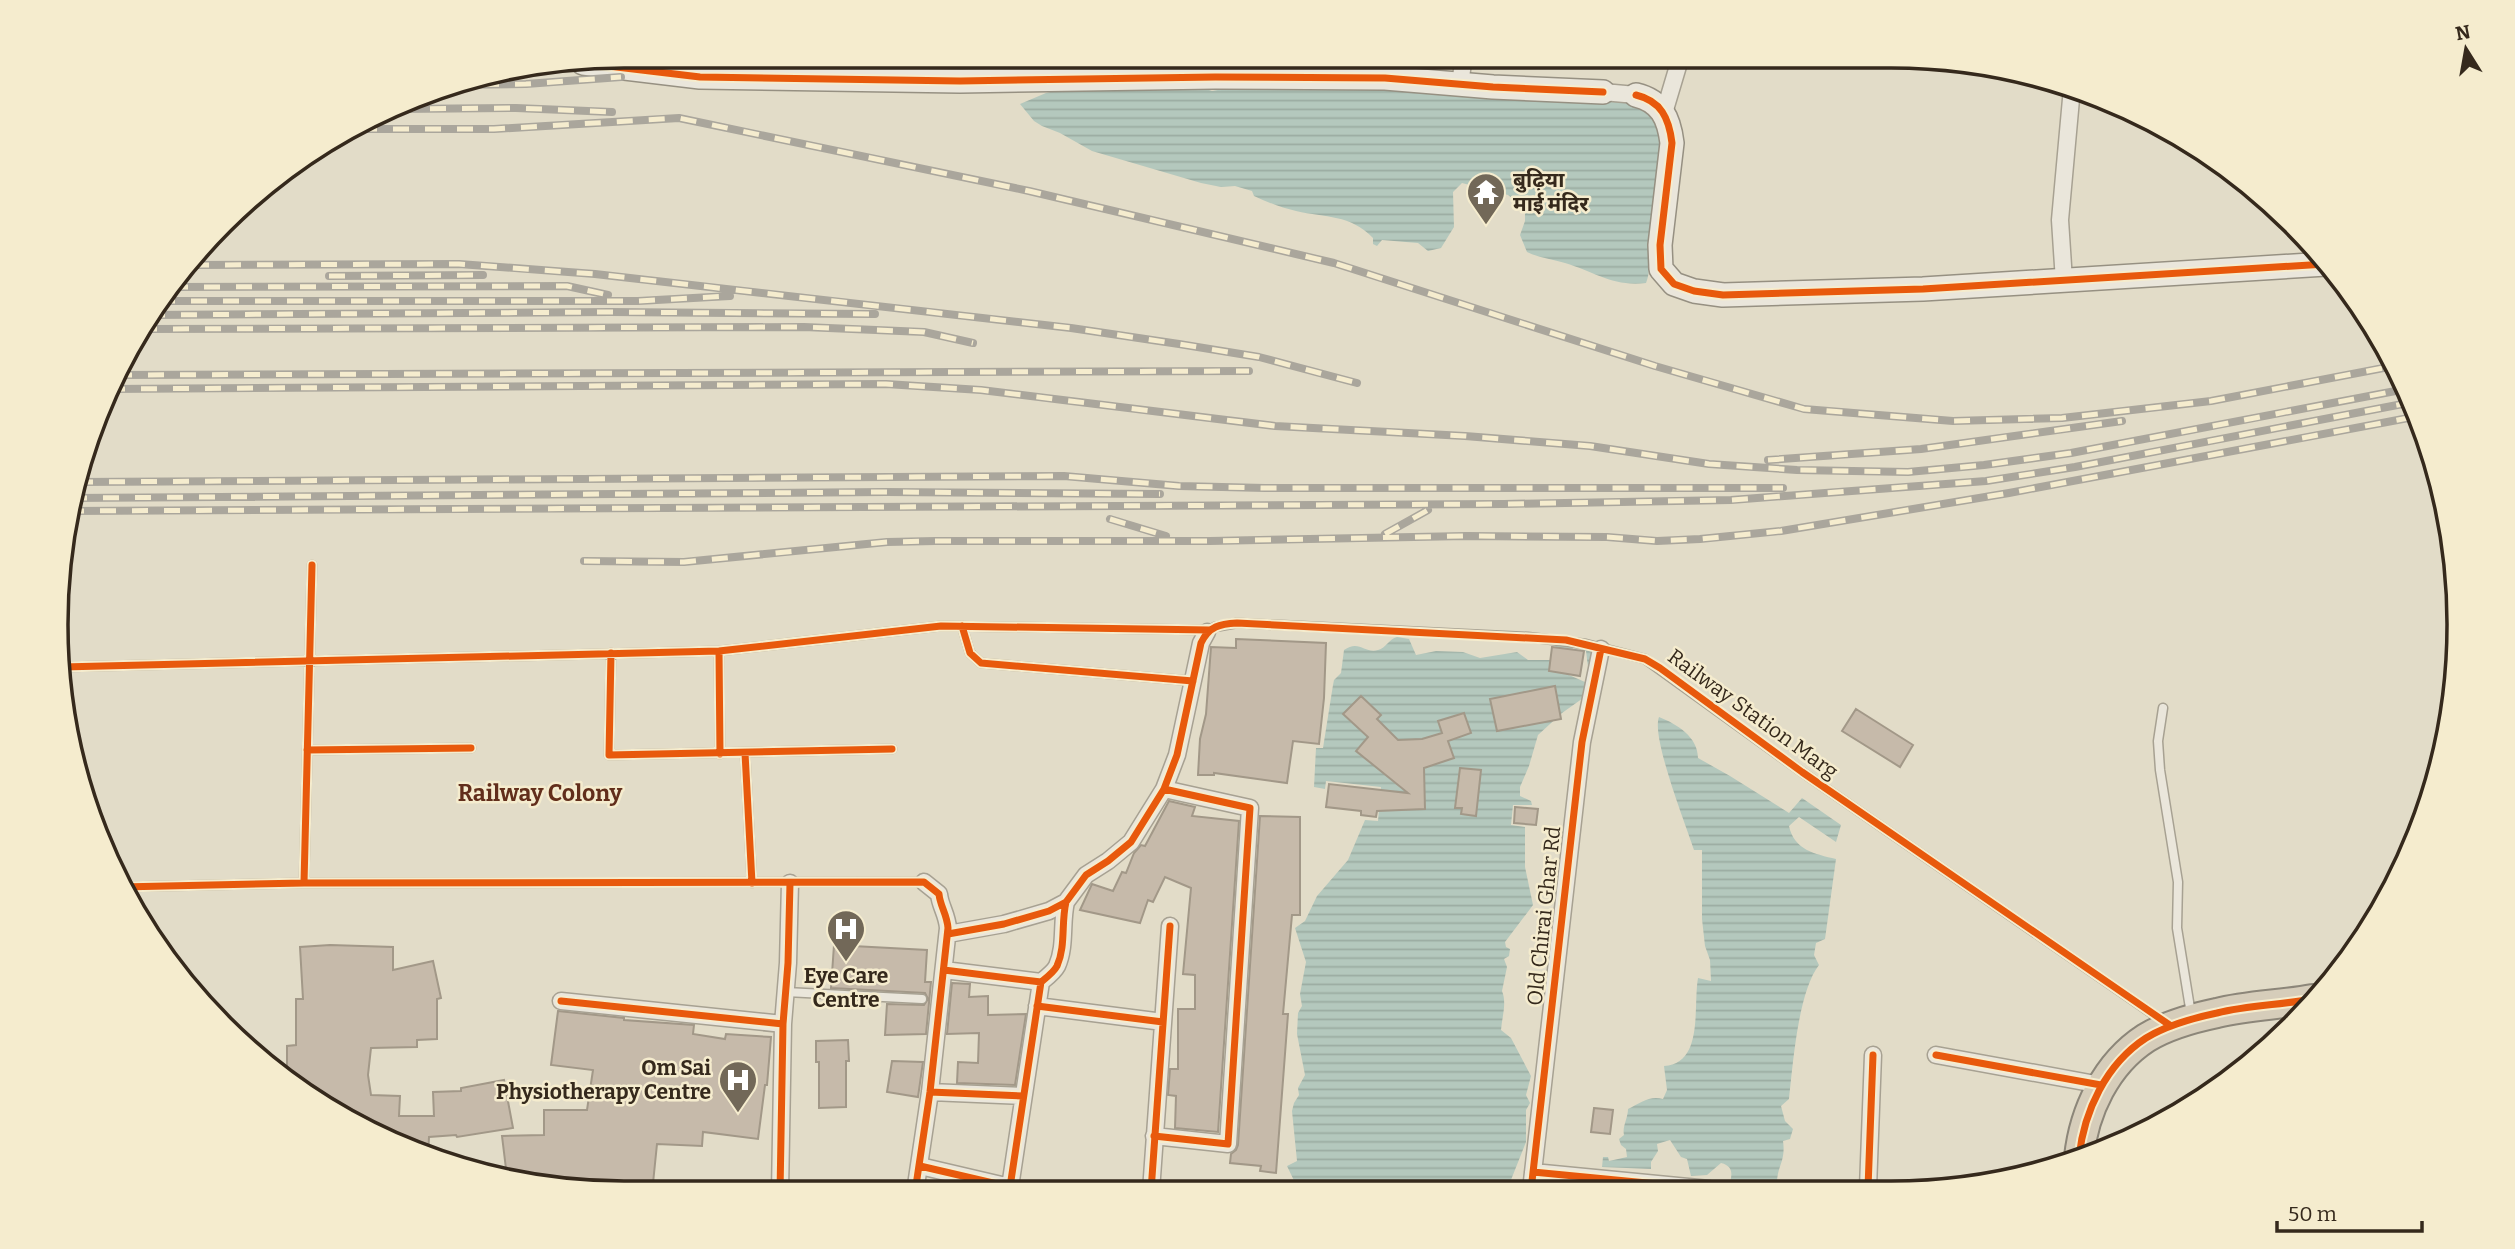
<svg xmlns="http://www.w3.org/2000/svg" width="2515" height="1249" viewBox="0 0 2515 1249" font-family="Bitter,'Noto Sans Devanagari',serif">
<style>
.water{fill:url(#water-rules)}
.building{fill:#c6baaa;stroke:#a29888;stroke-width:2}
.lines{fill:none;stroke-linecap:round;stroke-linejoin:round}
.lane-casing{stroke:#a7a192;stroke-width:11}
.street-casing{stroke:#a7a192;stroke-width:19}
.secondary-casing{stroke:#969082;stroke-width:26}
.highway-casing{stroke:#8c8679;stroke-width:32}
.lane{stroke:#eae6db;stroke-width:8}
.street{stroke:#eae6db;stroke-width:16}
.secondary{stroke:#eae6db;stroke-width:23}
.highway{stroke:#d6cdba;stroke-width:28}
.rail-casing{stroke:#aaa69c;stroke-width:8}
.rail{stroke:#f5ecce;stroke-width:5;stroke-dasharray:16;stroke-linecap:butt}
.cycleway-casing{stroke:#f5ecce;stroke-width:11}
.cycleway{stroke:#e8590c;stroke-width:7}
.labels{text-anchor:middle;stroke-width:5;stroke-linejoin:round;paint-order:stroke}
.poi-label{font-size:21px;font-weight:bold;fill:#35291c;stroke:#f5ecce;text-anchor:start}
.street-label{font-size:21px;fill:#35291c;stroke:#f5ecce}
.neighbourhood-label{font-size:23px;font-weight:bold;fill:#622e1b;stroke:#f5ecce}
.rim{fill:none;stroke:#35291c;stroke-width:3.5}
</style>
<defs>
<pattern id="water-rules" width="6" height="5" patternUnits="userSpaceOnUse" patternTransform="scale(1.75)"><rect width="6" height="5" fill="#b4c8bd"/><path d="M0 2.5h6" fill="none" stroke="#9baca2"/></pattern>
</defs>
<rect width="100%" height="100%" fill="#e2dcc8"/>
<path class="water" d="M1200,87L1212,91L1229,88H1367L1640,100L1663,122L1653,226C1646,245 1653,266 1646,283C1613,287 1595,272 1565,263C1552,259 1539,258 1527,252L1520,235L1525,221V208L1508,195L1462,183L1453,192L1454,227L1441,248L1428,251L1418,243L1382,240L1377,246L1373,244V238C1350,214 1326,218 1296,211C1282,208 1267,202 1254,196L1252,191L1235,186L1221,187L1201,183L1092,151L1060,133L1042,126L1034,121L1020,104L1046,93L1068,88Z
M1397,637L1409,639L1416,655L1436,651L1463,652L1480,658L1517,652L1528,660H1553L1556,654L1555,642L1566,641L1594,650L1589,675L1586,651L1573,648L1569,675L1585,682L1586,696L1562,713L1538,735L1529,766L1520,787V796L1531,801L1532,805H1513L1511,825L1525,827V867L1533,905L1505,942L1506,947L1510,949L1509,956L1504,959L1507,967L1502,991C1507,1003 1502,1017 1501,1030L1511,1038L1531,1076L1526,1095L1530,1103L1526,1110V1142L1507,1190L1299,1191L1287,1166L1297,1161L1292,1111L1294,1103L1299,1095L1298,1088L1305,1075L1297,1034L1298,1013L1302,1006L1300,994L1306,962L1295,928L1305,921L1317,896L1348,860L1365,820L1378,821L1381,787L1326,781L1325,789L1314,787L1316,748H1323L1333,685L1334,680L1341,673L1344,650C1359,639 1365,654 1378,650C1386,648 1389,639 1397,637Z
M1659,717C1677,724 1698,737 1698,758L1730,776L1789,813L1802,798L1841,825L1836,842L1799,817L1789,826C1794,850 1815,854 1836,859L1825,939L1816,943L1814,955L1819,965C1798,992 1793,1064 1789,1099L1781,1106L1785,1121L1793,1129L1790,1139L1783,1141C1786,1161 1777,1166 1777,1183L1786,1189H1729C1730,1179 1737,1167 1721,1163L1707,1175L1691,1176L1687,1159L1681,1157L1670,1140L1657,1144L1658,1151L1651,1162V1169L1602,1167L1603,1157H1608L1609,1161L1627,1157L1626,1149L1621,1145L1619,1139L1624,1135C1622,1127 1628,1118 1628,1109C1640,1103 1650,1095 1663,1099L1667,1090L1664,1066C1704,1064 1693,1006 1698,978L1711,981L1710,960L1705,946L1702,919V850H1694C1686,825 1651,737 1659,717Z"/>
<path class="building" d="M1236,639L1326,643L1324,698L1319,744L1293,741L1287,783L1214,773V775H1198L1200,739L1206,714L1211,647L1236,648Z
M1552,647L1584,651L1580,676L1549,671Z
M1555,686L1561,719L1497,731L1490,699Z
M1361,696L1381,715L1377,719L1398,740L1422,739L1442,733L1438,721L1464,713L1471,733L1448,741L1454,758L1424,768L1425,809L1377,811L1376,817L1361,815V811L1326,807L1329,784L1408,793L1356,751L1368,737L1343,714Z
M1856,709L1913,745L1900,767L1842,731Z
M1460,768L1481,770L1476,816L1461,814L1462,808H1455Z
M1169,801L1195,807L1192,816L1239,821L1218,1132L1175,1128L1176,1096L1168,1095L1170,1069H1178V1009H1195V975L1183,974L1191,888L1165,877L1153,902L1148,900L1140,923L1080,910L1092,884L1113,891L1122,872L1126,873L1134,853L1141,845L1145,846Z
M1515,807L1538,809L1536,825L1514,823Z
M1260,816L1300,817V915H1292L1283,1014H1288L1276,1173L1260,1171L1261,1166L1230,1163L1231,1154L1236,1150L1238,1145Z
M330,945L393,947V970L433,961L441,998L437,999V1039L417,1040V1047L371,1048L368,1075L371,1095L400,1096L399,1116H434L433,1092L461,1091V1088L504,1080L513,1128L457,1137L456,1135L429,1137L428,1156L407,1150L287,1075V1046L296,1045V999H303L300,947Z
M834,945L927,950L925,982H931L926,1034L885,1035L887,1004L924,1005L928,999L925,993L831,988Z
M952,983L970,984L969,997L988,996V1015L1026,1014L1015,1085L957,1083L958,1062L978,1063L979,1033L947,1034Z
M558,1011L624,1018V1020L694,1025L693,1034L725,1039L726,1034L771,1037L767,1085H765L758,1139L703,1132L702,1146L657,1144L652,1193H624L540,1185V1180H531V1174L507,1177L502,1136L544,1135V1110H587L593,1070L551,1065Z
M848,1040L849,1061H846V1107L819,1108V1062H816V1041Z
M892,1061L923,1062L918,1097L887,1092Z
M1594,1108L1613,1110L1610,1134L1591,1132Z"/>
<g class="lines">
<defs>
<path id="lane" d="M962,626L970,653L981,663L1193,681
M1207,632L1215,627L1237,623L1528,637L1586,644L1645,659L1802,772L2166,1023
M719,651L720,754
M611,653L609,755L892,749
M62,667L719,651L941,626L1209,630
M2163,708L2158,741L2160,770L2178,882L2177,928L2191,1014
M307,750L471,748
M745,753L752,883
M304,883L312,565
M121,887L304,883L924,882
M786,992L922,999"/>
<path id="street" d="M1460,84L1464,56
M1603,92L1636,95
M1664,113L1681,56
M2064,281L2060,220L2072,88
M948,934L1004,924L1049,911L1066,902L1086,875L1108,861L1131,842L1164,789L1177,755L1201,643L1207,632
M944,970L1041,982
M561,1001L783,1024
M1037,1006L1163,1022
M1936,1055L2101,1085
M930,1092L1023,1096
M1154,1136L1228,1144L1250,808L1164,789
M920,1166L1010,1187L1041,982C1046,978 1054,972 1057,966C1066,946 1061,923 1066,902
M1533,1172L1709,1189
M1868,1188L1873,1055
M1531,1190L1582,742L1601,649
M1151,1191L1170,926
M780,1192L783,1024L788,963L790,883
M915,1192L930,1092L948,928C947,914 940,906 939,894L924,882"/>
<path id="secondary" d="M583,63L700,77L960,81L1215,77L1385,78L1493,87L1603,92
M1636,95C1661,101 1669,118 1672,143L1660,245L1661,269L1674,284L1694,291L1723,295L1923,289L2326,264"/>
<path id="highway" d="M2079,1157C2084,1111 2106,1064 2146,1038C2167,1025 2193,1018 2217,1013C2248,1005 2281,1005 2313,999"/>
</defs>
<use href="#lane" class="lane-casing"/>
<use href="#street" class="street-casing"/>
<use href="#secondary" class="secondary-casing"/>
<use href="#highway" class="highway-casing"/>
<use href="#lane" class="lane"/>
<use href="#street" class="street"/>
<use href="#secondary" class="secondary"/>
<use href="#highway" class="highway"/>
<defs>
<path id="rail" d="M451,85L526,84L621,77
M398,109L516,108L612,112
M361,129H494L679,118L1029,191L1334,263L1655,366L1804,409L1953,421L2062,418L2211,401L2394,366
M193,265L459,264L595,274L1071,328L1179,344L1259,357L1357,383
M329,276L483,275
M172,287L567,286L608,295
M159,301H638L730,296
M149,315L610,312L875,314
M141,329L804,327L924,332L973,343
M116,375L1249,371
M109,389L886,384L981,390L1275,426L1465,436L1590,446L1709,464L1797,470L1908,472L1984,465L2071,453L2406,389
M1768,460L1921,449L2122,421
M77,482L1064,476L1179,486L1265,488H1783
M71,498L886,492L1160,494
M68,511L1504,504L1731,500L1986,481L2075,467L2413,402
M1110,519L1166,536
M1385,534L1428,510
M584,561L684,562L887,542L935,541H1210L1466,536L1607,537L1657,541L1700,539L1781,531L2009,493L2419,416"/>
</defs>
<use href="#rail" class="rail-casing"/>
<use href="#rail" class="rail"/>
<defs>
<path id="cycleway" d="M583,63L700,77L960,81L1215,77L1385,78L1493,87L1603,92
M1636,95C1661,101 1669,118 1672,143L1660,245L1661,269L1674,284L1694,291L1723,295L1923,289L2326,264
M962,626L970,653L981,663L1193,681
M719,651L720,754
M611,653L609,755L892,749
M62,667L719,651L941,626L1209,630
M307,750L471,748
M745,753L752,883
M304,883L312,565
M121,887L304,883L924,882L939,894C940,906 947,914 948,928L930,1092L915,1192
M948,934L1004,924L1049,911L1066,902L1086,875L1108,861L1131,842L1164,789L1177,755L1201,643C1209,626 1220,624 1237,623L1566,640L1645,659L1660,668L1802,772L2171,1026
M944,970L1041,982
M561,1001L783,1024
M1037,1006L1163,1022
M1936,1055L2101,1085
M930,1092L1023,1096
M1154,1136L1228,1144L1250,808L1164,789
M2079,1157C2084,1111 2106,1064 2146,1038C2167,1025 2193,1018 2217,1013C2248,1005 2281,1005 2313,999
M920,1166L1010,1187L1041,982C1046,978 1054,972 1057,966C1066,946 1061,923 1066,902
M1533,1172L1709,1189
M1868,1188L1873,1055
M1531,1190L1582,742L1601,649
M1151,1191L1170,926
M780,1192L783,1024L788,963L790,883"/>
</defs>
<use href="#cycleway" class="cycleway-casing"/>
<use href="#cycleway" class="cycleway"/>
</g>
<defs>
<symbol id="temple-pin" viewBox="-11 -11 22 30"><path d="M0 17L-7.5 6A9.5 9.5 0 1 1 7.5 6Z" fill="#726858" stroke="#f5ecce"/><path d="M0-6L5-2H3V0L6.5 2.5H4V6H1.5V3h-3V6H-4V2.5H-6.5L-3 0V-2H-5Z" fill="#fff"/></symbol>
<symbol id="hospital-pin" viewBox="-11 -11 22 30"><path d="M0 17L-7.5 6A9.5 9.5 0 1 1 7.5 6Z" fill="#726858" stroke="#f5ecce"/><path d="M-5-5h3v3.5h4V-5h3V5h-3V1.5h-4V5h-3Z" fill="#fff"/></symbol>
</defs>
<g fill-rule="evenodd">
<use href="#temple-pin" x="1464" y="170" width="44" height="60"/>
<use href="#hospital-pin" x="824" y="907" width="44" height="60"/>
<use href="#hospital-pin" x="716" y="1058" width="44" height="60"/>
</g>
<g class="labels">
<g class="poi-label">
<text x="1513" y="187">बुढ़िया<tspan x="1513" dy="24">माई मंदिर</tspan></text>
<text x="846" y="983" text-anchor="middle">Eye Care<tspan x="846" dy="24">Centre</tspan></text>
<text x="711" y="1075" text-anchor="end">Om Sai<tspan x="711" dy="24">Physiotherapy Centre</tspan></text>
</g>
<g class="street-label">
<text transform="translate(1753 714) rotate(36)" y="7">Railway Station Marg</text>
<text transform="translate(1544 916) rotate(-84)" y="7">Old Chirai Ghar Rd</text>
</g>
<g class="neighbourhood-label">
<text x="540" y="801">Railway Colony</text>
</g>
</g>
<path d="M0 0H2515V1249H0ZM624 68H1891A556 556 0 0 1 2447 624V625A556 556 0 0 1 1891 1181H624A556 556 0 0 1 68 625V624A556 556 0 0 1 624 68Z" fill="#f5ecce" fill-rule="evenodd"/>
<path class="rim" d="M624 68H1891A556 556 0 0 1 2447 624V625A556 556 0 0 1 1891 1181H624A556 556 0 0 1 68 625V624A556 556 0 0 1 624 68Z"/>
<g transform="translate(2466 49) rotate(349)" stroke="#f5ecce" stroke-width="5" paint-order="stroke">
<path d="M0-5L12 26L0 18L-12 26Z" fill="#35291c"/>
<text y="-10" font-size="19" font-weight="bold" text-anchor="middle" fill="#35291c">N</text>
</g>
<path d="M2277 1221v10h145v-10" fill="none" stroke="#35291c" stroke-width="3.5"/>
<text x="2288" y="1221" font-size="21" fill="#35291c" stroke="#f5ecce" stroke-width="5" paint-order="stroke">50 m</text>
</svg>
